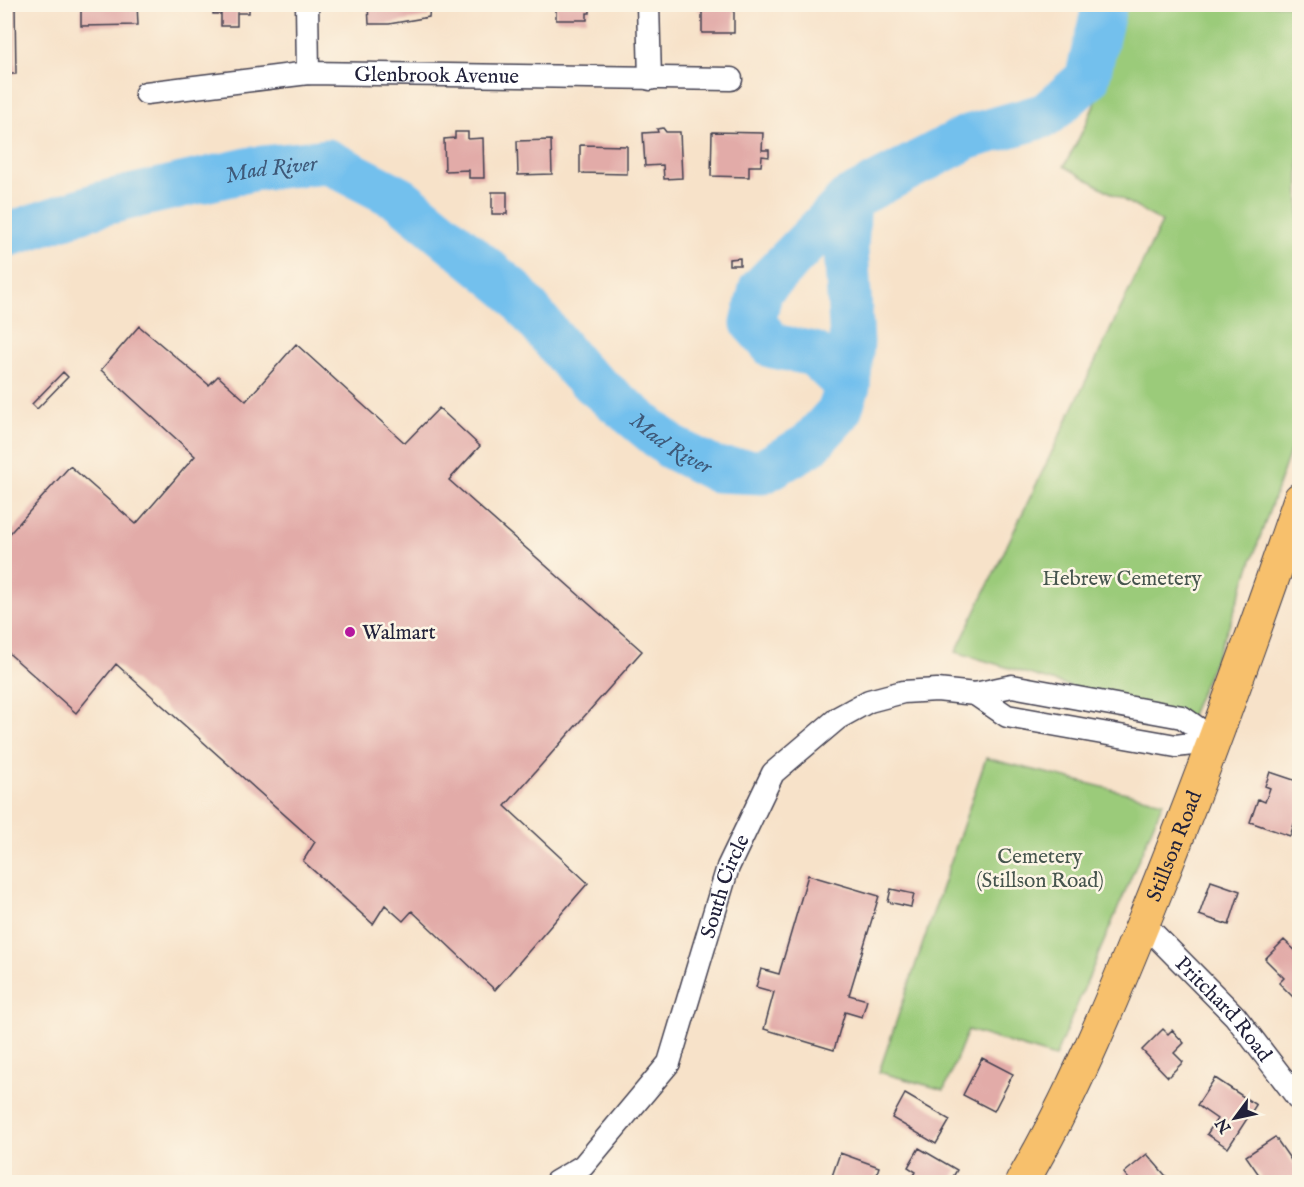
<svg xmlns="http://www.w3.org/2000/svg" width="1304" height="1187" viewBox="0 0 1304 1187" font-family="'IM FELL English',serif">
<style>
.green{fill:#9bcb7a;stroke:#5e765a;stroke-width:1.5}
.lines{fill:none;stroke-linecap:round;stroke-linejoin:round}
.river{stroke:#73c0ed;stroke-width:45}
.building{fill:#e2aba8}
.street-casing{stroke:#423f50;stroke-width:25}
.primary-casing{stroke:#423f50;stroke-width:35}
.street{stroke:#fff;stroke-width:22}
.primary{stroke:#f7c06c;stroke-width:33}
.poi-dot{fill:#b5179e;stroke:#fcf5e5;stroke-width:2}
.labels{text-anchor:middle;stroke-width:5;stroke-linejoin:round;paint-order:stroke}
.street-label{font-size:21px;fill:#22223b;stroke:#fcf5e5}
.park-label{font-size:21px;fill:#46554e;stroke:#fcf5e5}
.poi-label{font-size:21px;fill:#22223b;stroke:#fcf5e5;text-anchor:start}
.water-label{font-size:22px;font-style:italic;fill:#3e5979;stroke:#fcf5e5}
</style>
<rect width="100%" height="100%" fill="#fcf5e5"/>
<filter id="ink" filterUnits="userSpaceOnUse"><feTurbulence type="fractalNoise" baseFrequency=".0167" numOctaves="2"/><feDisplacementMap in="SourceGraphic" scale="12" xChannelSelector="R" yChannelSelector="G"/><feConvolveMatrix kernelMatrix="1 2 1 2 8 2 1 2 1" color-interpolation-filters="sRGB"/></filter>
<filter id="wash" filterUnits="userSpaceOnUse"><feTurbulence type="fractalNoise" baseFrequency=".008" numOctaves="4" result="noise"/><feDisplacementMap in="SourceGraphic" scale="24" xChannelSelector="R" yChannelSelector="G"/><feGaussianBlur stdDeviation="1.35" result="paint"/><feColorMatrix in="noise" values="0 0 0 0 0 0 0 0 0 0 0 0 0 0 0 0 0 1.4 0 .05"/><feComposite in="paint" operator="in"/></filter>
<g filter="url(#wash)">
<rect width="100%" height="100%" fill="#f7e2c9"/>
<path class="green" d="M1122,5H1299V426L1230,623L1188,722L956,652L1162,222L1064,166C1095,113 1111,65 1122,5Z
M986,758L1163,802L1055,1057L968,1030L944,1090L879,1072Z"/>
<g class="lines">
<g class="river">
<path id="s1" d="M4,236L100,204L252,169L327,161L401,199L513,291L580,372L671,447L716,470L762,472L809,445L839,412L848,386L814,354L773,346L753,323L761,289L849,199L968,137L1046,115L1087,79L1105,4"/>
<path d="M848,386L852,342L846,250L849,199"/>
</g>
</g>
<g id="blocks">
<path class="building" d="M4,4H15L16,74H4Z
M81,4H137L138,25L81,26Z
M213,4H249V13H237V26H221V14H213Z
M368,4H430L429,17L389,24H369Z
M556,4H590V13H587V20H556Z
M699,4H734V33H702V11H698Z
M663,128L666,132H680L682,178L664,179L663,165L645,166L643,133L658,132L657,129Z
M455,132H468V139L483,138L484,178H469V170L445,171L444,139L455,138Z
M712,132L763,133L762,150H769V157L762,156L761,166H749V177L711,176Z
M551,140L552,174L518,175L517,141Z
M580,145L627,146V174L580,173Z
M492,192H507V214H492Z
M740,258V265H729V259Z
M139,326L209,385L218,376L246,401L296,344L405,443L439,408L480,446L449,480L642,651L505,806L588,883L495,990L412,911L403,921L385,905L373,924L303,861L315,842L116,664L76,713L4,649V540L70,466L136,524L195,456L101,370Z
M63,372L68,377L37,409L32,404Z
M1270,772L1300,782V807L1290,836L1250,822L1258,799L1265,802L1270,788L1265,786Z
M808,875L879,896L849,995L867,1000L862,1017L845,1012L834,1050L764,1029L774,992L756,987L761,969L779,974Z
M1211,881L1240,891L1229,925L1199,915Z
M891,889L914,894L911,907L888,902Z
M1284,940L1300,955V1004L1279,983L1284,978L1265,959Z
M1163,1029L1168,1034L1172,1030L1184,1043L1174,1053L1183,1062L1168,1077L1142,1050Z
M982,1058L1013,1074L994,1111L963,1095Z
M1215,1078L1256,1105L1228,1148L1207,1134L1217,1119L1197,1105Z
M905,1094L950,1120L936,1144L892,1118Z
M1275,1137L1300,1173V1182H1264L1246,1156Z
M919,1148L957,1170L950,1182H910L916,1172L908,1167Z
M840,1153L879,1167L874,1182H830Z
M1147,1154L1171,1182H1131L1124,1173Z"/>
</g>
</g>
<g filter="url(#ink)">
<use href="#blocks" fill-opacity="0" stroke="#423f50" stroke-width="1.5"/>
<g class="lines">
<defs>
<g id="street">
<path d="M307,4L308,73"/>
<path d="M648,4L650,79"/>
<path id="s2" d="M146,93L308,73L731,79"/>
<path d="M975,694L1007,716L1176,746L1216,741"/>
<path id="s3" d="M1143,923L1235,1016L1300,1101"/>
<path id="s4" d="M556,1182L583,1166L669,1063L728,867L773,773L838,718L869,701L903,692L937,690L975,694L1012,686L1182,717L1216,741"/>
</g>
<g id="primary">
<path id="s5" d="M1022,1182C1072,1097 1109,1007 1146,916C1202,778 1252,640 1300,499"/>
</g>
</defs>
<use href="#street" class="street-casing"/>
<use href="#primary" class="primary-casing"/>
<use href="#street" class="street"/>
<use href="#primary" class="primary"/>
</g>
</g>
<circle class="poi-dot" cx="350" cy="632" r="6"/>
<g class="labels">
<g class="street-label">
<text dy="7" stroke="none"><textPath href="#s2" startOffset="292">Glenbrook Avenue</textPath></text>
<text dy="7" stroke="none"><textPath href="#s5" startOffset="369">Stillson Road</textPath></text>
<text dy="7" stroke="none"><textPath href="#s4" startOffset="351">South Circle</textPath></text>
<text dy="7" stroke="none"><textPath href="#s3" startOffset="118">Pritchard Road</textPath></text>
</g>
<g class="park-label">
<text x="1122" y="585">Hebrew Cemetery</text>
<text x="1040" y="863">Cemetery<tspan x="1040" dy="24">(Stillson Road)</tspan></text>
</g>
<g class="poi-label">
<text x="362" y="639">Walmart</text>
</g>
<g class="water-label">
<text dy="8" stroke="none"><textPath href="#s1" startOffset="276">Mad River</textPath></text>
<text dy="8" stroke="none"><textPath href="#s1" startOffset="782">Mad River</textPath></text>
</g>
</g>
<rect width="1304" height="1187" fill="none" stroke="#fcf5e5" stroke-width="24"/>
<g transform="translate(1235 1118) rotate(237)" stroke="#fcf5e5" stroke-width="4.5" paint-order="stroke">
<path d="M0-4.5L10 22L0 15L-10 22Z" fill="#22223b"/>
<text y="-9" font-size="16" font-weight="bold" text-anchor="middle" fill="#22223b">N</text>
</g>
</svg>
